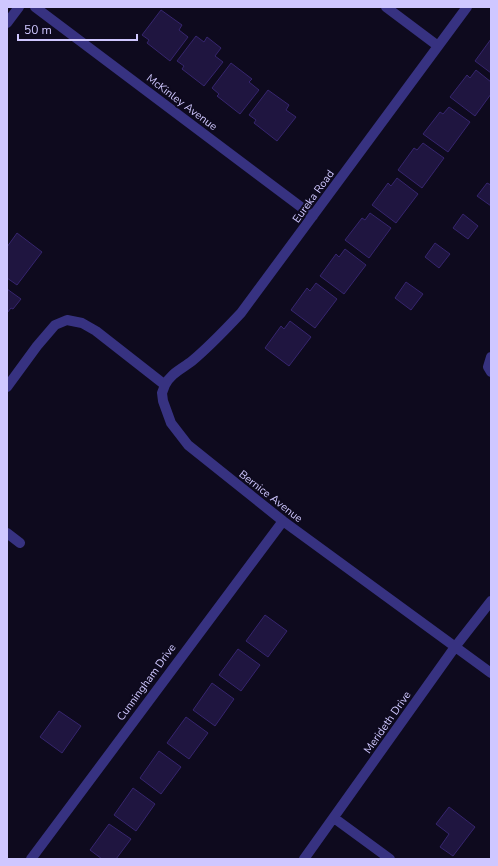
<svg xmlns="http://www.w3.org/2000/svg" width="498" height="866" viewBox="0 0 498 866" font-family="'Nunito Sans',sans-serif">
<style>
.building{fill:#1f1540;stroke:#36256e}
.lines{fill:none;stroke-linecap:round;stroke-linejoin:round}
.minor{stroke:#373281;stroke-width:10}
.labels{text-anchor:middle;stroke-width:4;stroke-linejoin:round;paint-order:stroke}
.street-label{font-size:11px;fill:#cfc7ff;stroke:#0e0a1e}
</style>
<rect width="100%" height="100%" fill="#0e0a1e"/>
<path class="building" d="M161,10L182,25L179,30L188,37L170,61L147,43L149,40L142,35Z
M196,36L204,42L207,37L221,48L215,56L223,62L204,86L182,69L184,66L177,61Z
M491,39V73L475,61Z
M231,63L252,79L249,82L259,90L240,114L217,96L219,94L212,88Z
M476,70L491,82V94L475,116L450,97L467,75L470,78Z
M268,90L289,105L286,110L296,117L277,141L254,123L256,120L249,115Z
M449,107L470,122L448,152L423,134L440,112L443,114Z
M423,143L444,158L422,188L398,170L414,148L417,150Z
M397,178L418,194L396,223L372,205L388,183L391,186Z
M487,183L491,185V206L477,196Z
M370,213L391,228L369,258L345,240L362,218L365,220Z
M463,214L478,226L468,239L453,228Z
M17,233L42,252L17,285L7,278V247Z
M435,243L450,254L439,268L425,257Z
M345,249L366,265L344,294L320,276L336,254L339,257Z
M406,282L423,294L411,310L395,298Z
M316,283L337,299L315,328L291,310L307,288L310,291Z
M7,289L21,299L13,309L11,308L7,313Z
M290,321L311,337L289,366L265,348L281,326L284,329Z
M265,615L287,631L268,657L246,641Z
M238,649L260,665L241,691L219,675Z
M212,683L234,699L215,726L193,710Z
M59,711L81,726L62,753L40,737Z
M186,717L208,733L189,759L167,743Z
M159,751L181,767L161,794L140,778Z
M133,788L155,804L136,831L114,815Z
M449,807L475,827L453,856L440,847L449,834L436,824Z
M109,824L131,839L116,859H102L90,850Z"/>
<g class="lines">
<path class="minor" d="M35,7L313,216
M386,7L438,46
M7,23L19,7
M491,357L488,367L491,372
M165,385C171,373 182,369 192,361C210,346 225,330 241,313L467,7
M7,387L37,346L55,325L67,320L82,323L96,331L165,385L162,393L163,401L171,423L188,445L283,521L491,673
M7,533L20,543
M334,818L390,859
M31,859L283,521
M304,859L455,647L491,601"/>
</g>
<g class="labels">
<g class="street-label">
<text transform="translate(182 102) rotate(37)" y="4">McKinley Avenue</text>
<text transform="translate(313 196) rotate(-54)" y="4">Eureka Road</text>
<text transform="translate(271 496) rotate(38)" y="4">Bernice Avenue</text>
<text transform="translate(146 682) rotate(-54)" y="4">Cunningham Drive</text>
<text transform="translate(387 722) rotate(-55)" y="4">Merideth Drive</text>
</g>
</g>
<rect width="498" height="866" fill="none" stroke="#cfc7ff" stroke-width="16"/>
<path d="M18 34v6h119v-6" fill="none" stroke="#cfc7ff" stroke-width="2"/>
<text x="24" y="34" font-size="12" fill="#cfc7ff" stroke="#0e0a1e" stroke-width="3" paint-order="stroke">50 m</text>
</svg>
